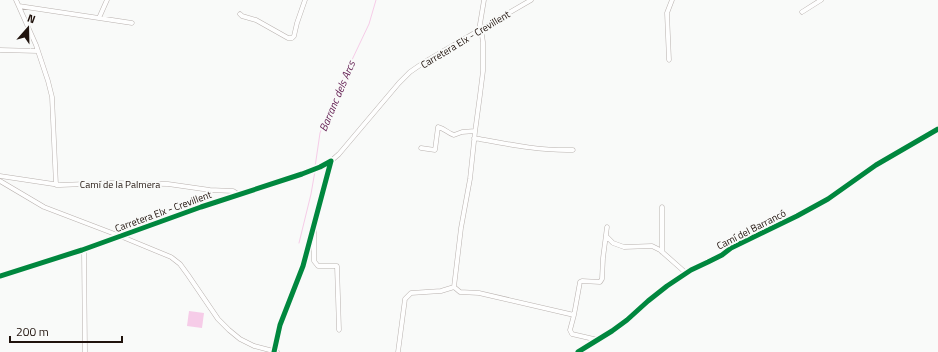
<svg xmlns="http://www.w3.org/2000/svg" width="938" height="352" viewBox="0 0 938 352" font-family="'Titillium Web',sans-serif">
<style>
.water{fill:#f6cce8}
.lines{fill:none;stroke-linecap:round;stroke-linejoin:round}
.stream{stroke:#f6cce8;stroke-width:1}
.minor-casing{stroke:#b8b1ae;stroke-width:5}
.minor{stroke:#fefefe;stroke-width:4}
.cycleway-casing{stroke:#f9faf9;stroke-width:8}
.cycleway{stroke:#00873e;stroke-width:5}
.labels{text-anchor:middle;stroke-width:4;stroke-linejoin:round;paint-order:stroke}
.street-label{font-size:10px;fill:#20130d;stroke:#f9faf9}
.water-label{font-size:11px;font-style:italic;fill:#682658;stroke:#f9faf9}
</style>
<rect width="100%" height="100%" fill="#f9faf9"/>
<path class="water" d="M189,311L204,313L202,328L187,326Z"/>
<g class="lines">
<path class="stream" d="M315,167L320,133L332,102L369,24L376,0
M299,243L311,194L315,171"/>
<defs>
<path id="minor" d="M16,0L36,45L48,81L52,97L56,185
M19,6L132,23
M802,12L821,0
M240,14L242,16L256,20L288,38H292L294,36L297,23L305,0
M99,18L107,0
M479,30L484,0
M0,50L38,51
M669,60L667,13L672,0
M474,138C507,144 540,151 573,150
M421,148L435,150L438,127C446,129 447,133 454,135L462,132L475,131
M0,176L60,185L110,183L168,184L210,190L233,191L238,194
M0,181L44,207L120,236L171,257L180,264L188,275L218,319L229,330L240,339L254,346L277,352
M662,207V252
M314,231V261L318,266H337L338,297L339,330
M606,236L613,243L624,247L652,246L660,250L686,273
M84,250L85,352
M0,276L82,250L201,207L302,174L320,167L331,161L339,154L399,83L410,72L423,63L531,0
M454,287L461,228L470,179L475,132L480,95L483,71V42L481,29
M454,287L460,292L479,293L574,315L580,282L582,281L600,282L602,279L603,258L607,227
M574,315L570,330L572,334L598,340
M274,352L280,325L303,266L331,161
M398,352L405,299L411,293L441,291L454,287
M578,352L612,331L627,320L648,301L667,286L691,270L708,262L722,255L731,248L797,216L828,199L876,165L938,129"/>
</defs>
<use href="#minor" class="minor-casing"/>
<use href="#minor" class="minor"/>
<defs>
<path id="cycleway" d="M0,276L82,250L201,207L302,174L320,167L331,161
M274,352L280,325L303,266L331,161
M578,352L612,331L627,320L648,301L667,286L691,270L708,262L722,255L731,248L797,216L828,199L876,165L938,129"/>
</defs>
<use href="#cycleway" class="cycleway-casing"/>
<use href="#cycleway" class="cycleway"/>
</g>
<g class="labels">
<g class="street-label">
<text transform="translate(465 39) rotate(-31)" y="4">Carretera Elx - Crevillent</text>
<text x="120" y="188">Camí de la Palmera</text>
<text transform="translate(163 211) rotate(-20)" y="4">Carretera Elx - Crevillent</text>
<text transform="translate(751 229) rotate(-27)" y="4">Camí del Barrancó</text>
</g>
<g class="water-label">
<text transform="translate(337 96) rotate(-67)" y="4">Barranc dels Arcs</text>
</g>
</g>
<g transform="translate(28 28) rotate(20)" stroke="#f9faf9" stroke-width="3" paint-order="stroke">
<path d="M0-3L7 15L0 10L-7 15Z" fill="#20130d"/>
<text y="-6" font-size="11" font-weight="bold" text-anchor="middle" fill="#20130d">N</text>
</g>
<path d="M10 336v6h112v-6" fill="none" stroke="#20130d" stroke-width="2"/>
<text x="16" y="336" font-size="12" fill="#20130d" stroke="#f9faf9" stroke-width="3" paint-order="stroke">200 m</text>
</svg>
